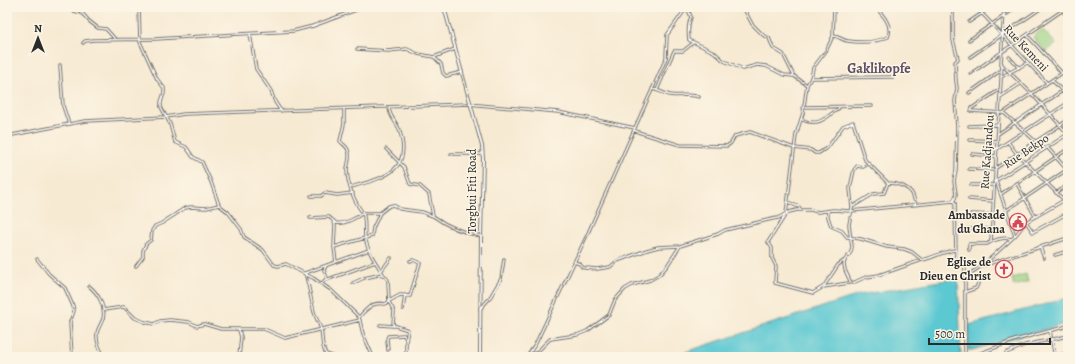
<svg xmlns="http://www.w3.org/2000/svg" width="1075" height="364" viewBox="0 0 1075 364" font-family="Alegreya,serif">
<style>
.green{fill:#9bd386;stroke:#637f58}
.water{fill:#5bc8d2;stroke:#437a7e}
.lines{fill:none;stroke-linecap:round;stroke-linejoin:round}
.minor-casing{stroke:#726e66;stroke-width:3.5}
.tertiary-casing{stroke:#726e66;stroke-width:4}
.trunk-casing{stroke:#726e66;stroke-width:5.5}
.minor{stroke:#fff;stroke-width:1.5}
.tertiary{stroke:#fff;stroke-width:2}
.trunk{stroke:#ebc669;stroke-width:3.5}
.labels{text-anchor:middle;stroke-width:3;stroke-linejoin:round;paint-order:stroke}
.street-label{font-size:12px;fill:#2b2b2b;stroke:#fcf5e5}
.poi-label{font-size:12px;font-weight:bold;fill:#2b2b2b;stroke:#fcf5e5;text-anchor:end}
.quarter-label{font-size:14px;font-weight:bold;fill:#5d5066;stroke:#fcf5e5}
</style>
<rect width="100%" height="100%" fill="#fcf5e5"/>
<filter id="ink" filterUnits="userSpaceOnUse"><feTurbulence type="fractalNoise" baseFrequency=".025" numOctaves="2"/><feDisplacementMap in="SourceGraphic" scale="8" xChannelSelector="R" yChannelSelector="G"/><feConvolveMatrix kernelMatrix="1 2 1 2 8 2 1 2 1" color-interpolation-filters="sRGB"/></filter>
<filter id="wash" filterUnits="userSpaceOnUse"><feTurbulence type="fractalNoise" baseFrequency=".012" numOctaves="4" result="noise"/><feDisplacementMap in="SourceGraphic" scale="16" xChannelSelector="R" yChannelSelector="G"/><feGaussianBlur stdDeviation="0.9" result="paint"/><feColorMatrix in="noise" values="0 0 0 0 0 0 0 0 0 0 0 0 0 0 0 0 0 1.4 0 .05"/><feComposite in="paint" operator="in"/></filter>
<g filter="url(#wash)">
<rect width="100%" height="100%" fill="#f7ead3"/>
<path class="green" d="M1042,29L1056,44L1046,52L1033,37Z
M1026,274L1028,282L1014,286L1012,278Z"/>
<path class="water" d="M958,278L961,357H670L859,295Z
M1068,298V323L972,350H968L969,325Z"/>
</g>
<g filter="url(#ink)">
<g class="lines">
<defs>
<path id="minor" d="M70,7L74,11L82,13L89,21L98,28L106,29L115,39
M139,7L140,42L157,79L164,88V93L161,102V107L170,124L175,142L186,147L193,157L202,162L211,182L219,205L228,212L241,229L244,237L263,250L274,265L278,266L286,264L313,278L331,290L359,317L363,334L373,357
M687,7L691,17C688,24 688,32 689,40L714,52L724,61L743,69L757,65L766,66L784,75L794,76L807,85
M743,7L752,24L763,35L769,38L773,48L783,54L794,76
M834,7L833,36L826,51L813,68L811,78L807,85L803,113L796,135L786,214L768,242L772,248V258L776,266L775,283L813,293L823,287L855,282L866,277L879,275L922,260
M976,7L1047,83
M969,22L991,7
M250,34L256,69L271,91L275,102L281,111
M1027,35L1062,73
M833,36C839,36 843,41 848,41C861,43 876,42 888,37C893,25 883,15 875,7
M969,40L1017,7
M83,43L85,41L94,40L155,39L293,31L313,26L364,7
M357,49L388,51L407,49L418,54L434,57L441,64L443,73L446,76L462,72
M434,57L455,49
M970,57L1043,7
M1009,57L1019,68
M60,65L63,106L69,124
M970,74L1063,10
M1001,77L1027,63
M811,78L893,77
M1052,80L1068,97
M652,89C659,90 664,94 670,95C680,97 690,93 699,97
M657,90L674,51H683L693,43
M999,90L972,108L971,111L1003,113L1068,69
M969,93L1000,71
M1000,97L1020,84
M803,107L872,106
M344,109V124L340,141C342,144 347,146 348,150C351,156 348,162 347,169C347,183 354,202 363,213H380L389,206L393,205L400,209L422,212L433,216
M1004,113L1044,149
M801,119C818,128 827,117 839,108
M969,126L997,125
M634,130L638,132L680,145L727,146L731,143L735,136L750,132L794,148L811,150L815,153H819L828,147L843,126L853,122L865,160L888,183
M998,134L1068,87
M7,136L85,121L166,117L184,114L468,104L558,112L635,128
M970,140L997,141
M1008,142L1017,154L1065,201L1068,208
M1047,147L1068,171
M386,149L404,167L410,184L420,186L429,194L433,216C447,226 463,233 481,236
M997,149L1068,103
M451,154H482
M972,154L996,156
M996,168L1068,120
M969,169L995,170
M996,181L1015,236
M994,182L1068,134L1032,94L1001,64L1004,7
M1017,184L1035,216
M971,185H994
M351,187C384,178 414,171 399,129C396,121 389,117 389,107
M1056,193L1068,185
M1001,194L1068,149
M311,196H321L325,193L337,195L353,193
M969,199L993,201
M788,202L799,207L801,210
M852,207L850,188L854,170L857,166L863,167L868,164
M1007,210L1068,169
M828,211V217L831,226L842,231L847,237L861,239L887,247L904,249L912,252L922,260C933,258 943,251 956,250
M971,214L992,215
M310,218L329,217C332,219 334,222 336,223C344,225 358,217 363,213C366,221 364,229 365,237C368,253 375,261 383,274L364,278L353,283
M334,221L335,226L334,247
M1026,222L1033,232L1068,213
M968,229H991
M991,241L1002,64
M1040,247L1044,258
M969,250V244H987C993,240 1003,237 1011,239
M1055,255L1068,251
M37,259L49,274L65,288L73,306L74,311L70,322L72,357
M1004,259L1008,270
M336,262L334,247L372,236L373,228L380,213
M574,262L580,264L582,267L585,268L597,269L610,267L617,261L647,250L658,247L680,246L718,234L725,230L768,220L772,219L778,218L789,212L797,210H811L818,212L833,210L851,211L953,201
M950,262L956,256L955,203L953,201L955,198L956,194L954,181L956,171L957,126L955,101L957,88L956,81L955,62L958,59L953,40V7
M965,262V357
M985,265L1068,238
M136,266L143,257V251L146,244L151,240L152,231L155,226L162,223L185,208L191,207L206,208L219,205
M381,271L391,258
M965,277L983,265L1015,236L1026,222L1068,198
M326,280L375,262
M322,283L327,278L324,270L326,266
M851,283L845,270L844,264L845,260L851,252L852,247L849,225L852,207L873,194L884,193L888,183C896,183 906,186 911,192C914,195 914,201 916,205
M89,286C98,293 106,307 103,319C101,324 98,328 97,333C96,342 100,349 104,357
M824,286L838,265L845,260
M965,292L976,288L978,284V283
M389,301L400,295L410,296L420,263L413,260L410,261
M389,302L394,311L393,325L408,330L406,341V357
M403,309L405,295
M480,309L489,299L501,279L504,259
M103,310L124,307L135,318L145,322L154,324L160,321L170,320L189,322L197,326L204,324L221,329H264L285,338L360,320
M359,317C367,309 372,301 385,304L389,302L388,280L383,274
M380,325L394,326
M1050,331L1055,357
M388,350L387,339L388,336L404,335L406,339
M529,355L536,353L550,339L577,335L587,331L601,321L609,315L615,300L625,289L632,285L650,280L659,275L667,266L680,246
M973,356L1015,340L1068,326
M239,357L241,337L239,330
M322,357L326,354
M335,357L326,354C321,346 323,338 321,330C320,324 316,319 314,312C311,299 309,286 305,273L369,250
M527,357L536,343L588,233L659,74L666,58L667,35L687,7
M1007,357L1006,353L1025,345L1068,336
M1051,357L1068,353"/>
<path id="tertiary" d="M444,7L482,146L483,159L481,236L480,357"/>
<path id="trunk" d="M1060,7L1068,15"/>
</defs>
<use href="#minor" class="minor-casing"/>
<use href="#tertiary" class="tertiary-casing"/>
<use href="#trunk" class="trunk-casing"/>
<use href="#minor" class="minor"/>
<use href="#tertiary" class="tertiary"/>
<use href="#trunk" class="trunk"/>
</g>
</g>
<defs>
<symbol id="civic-ring" viewBox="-11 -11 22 22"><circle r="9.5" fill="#fcf5e5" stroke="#d1495b" stroke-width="1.5"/><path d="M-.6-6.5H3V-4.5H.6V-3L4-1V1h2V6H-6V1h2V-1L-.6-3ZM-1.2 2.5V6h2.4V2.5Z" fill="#d1495b"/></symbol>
<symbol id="church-ring" viewBox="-11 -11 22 22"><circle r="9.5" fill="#fcf5e5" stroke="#d1495b" stroke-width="1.5"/><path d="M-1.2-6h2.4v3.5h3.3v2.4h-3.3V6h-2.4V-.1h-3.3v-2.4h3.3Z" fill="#d1495b"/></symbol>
</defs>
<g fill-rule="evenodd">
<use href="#civic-ring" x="1008" y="212" width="20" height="20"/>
<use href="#church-ring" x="994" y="259" width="20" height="20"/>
</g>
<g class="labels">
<g class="street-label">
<text transform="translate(1026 48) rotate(47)" y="4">Rue Kemeni</text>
<text transform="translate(1026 151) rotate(-34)" y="4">Rue Bekpo</text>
<text transform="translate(987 152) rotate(-86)" y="4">Rue Kadjandou</text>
<text transform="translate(472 191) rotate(-90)" y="4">Torgbui Fiti Road</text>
</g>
<g class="poi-label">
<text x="1005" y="219">Ambassade<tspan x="1005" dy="14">du Ghana</tspan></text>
<text x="991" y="266">Eglise de<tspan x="991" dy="14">Dieu en Christ</tspan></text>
</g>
<g class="quarter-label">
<text x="879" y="73">Gaklikopfe</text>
</g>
</g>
<rect width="1075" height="364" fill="none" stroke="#fcf5e5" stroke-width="24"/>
<g transform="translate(38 38)" stroke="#fcf5e5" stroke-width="3" paint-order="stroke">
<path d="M0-3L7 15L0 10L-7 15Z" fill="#2b2b2b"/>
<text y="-6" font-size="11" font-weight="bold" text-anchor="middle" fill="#2b2b2b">N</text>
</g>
<path d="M929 338v6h121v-6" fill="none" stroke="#2b2b2b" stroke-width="2"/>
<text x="935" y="338" font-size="12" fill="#2b2b2b" stroke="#fcf5e5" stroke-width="3" paint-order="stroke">500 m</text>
</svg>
